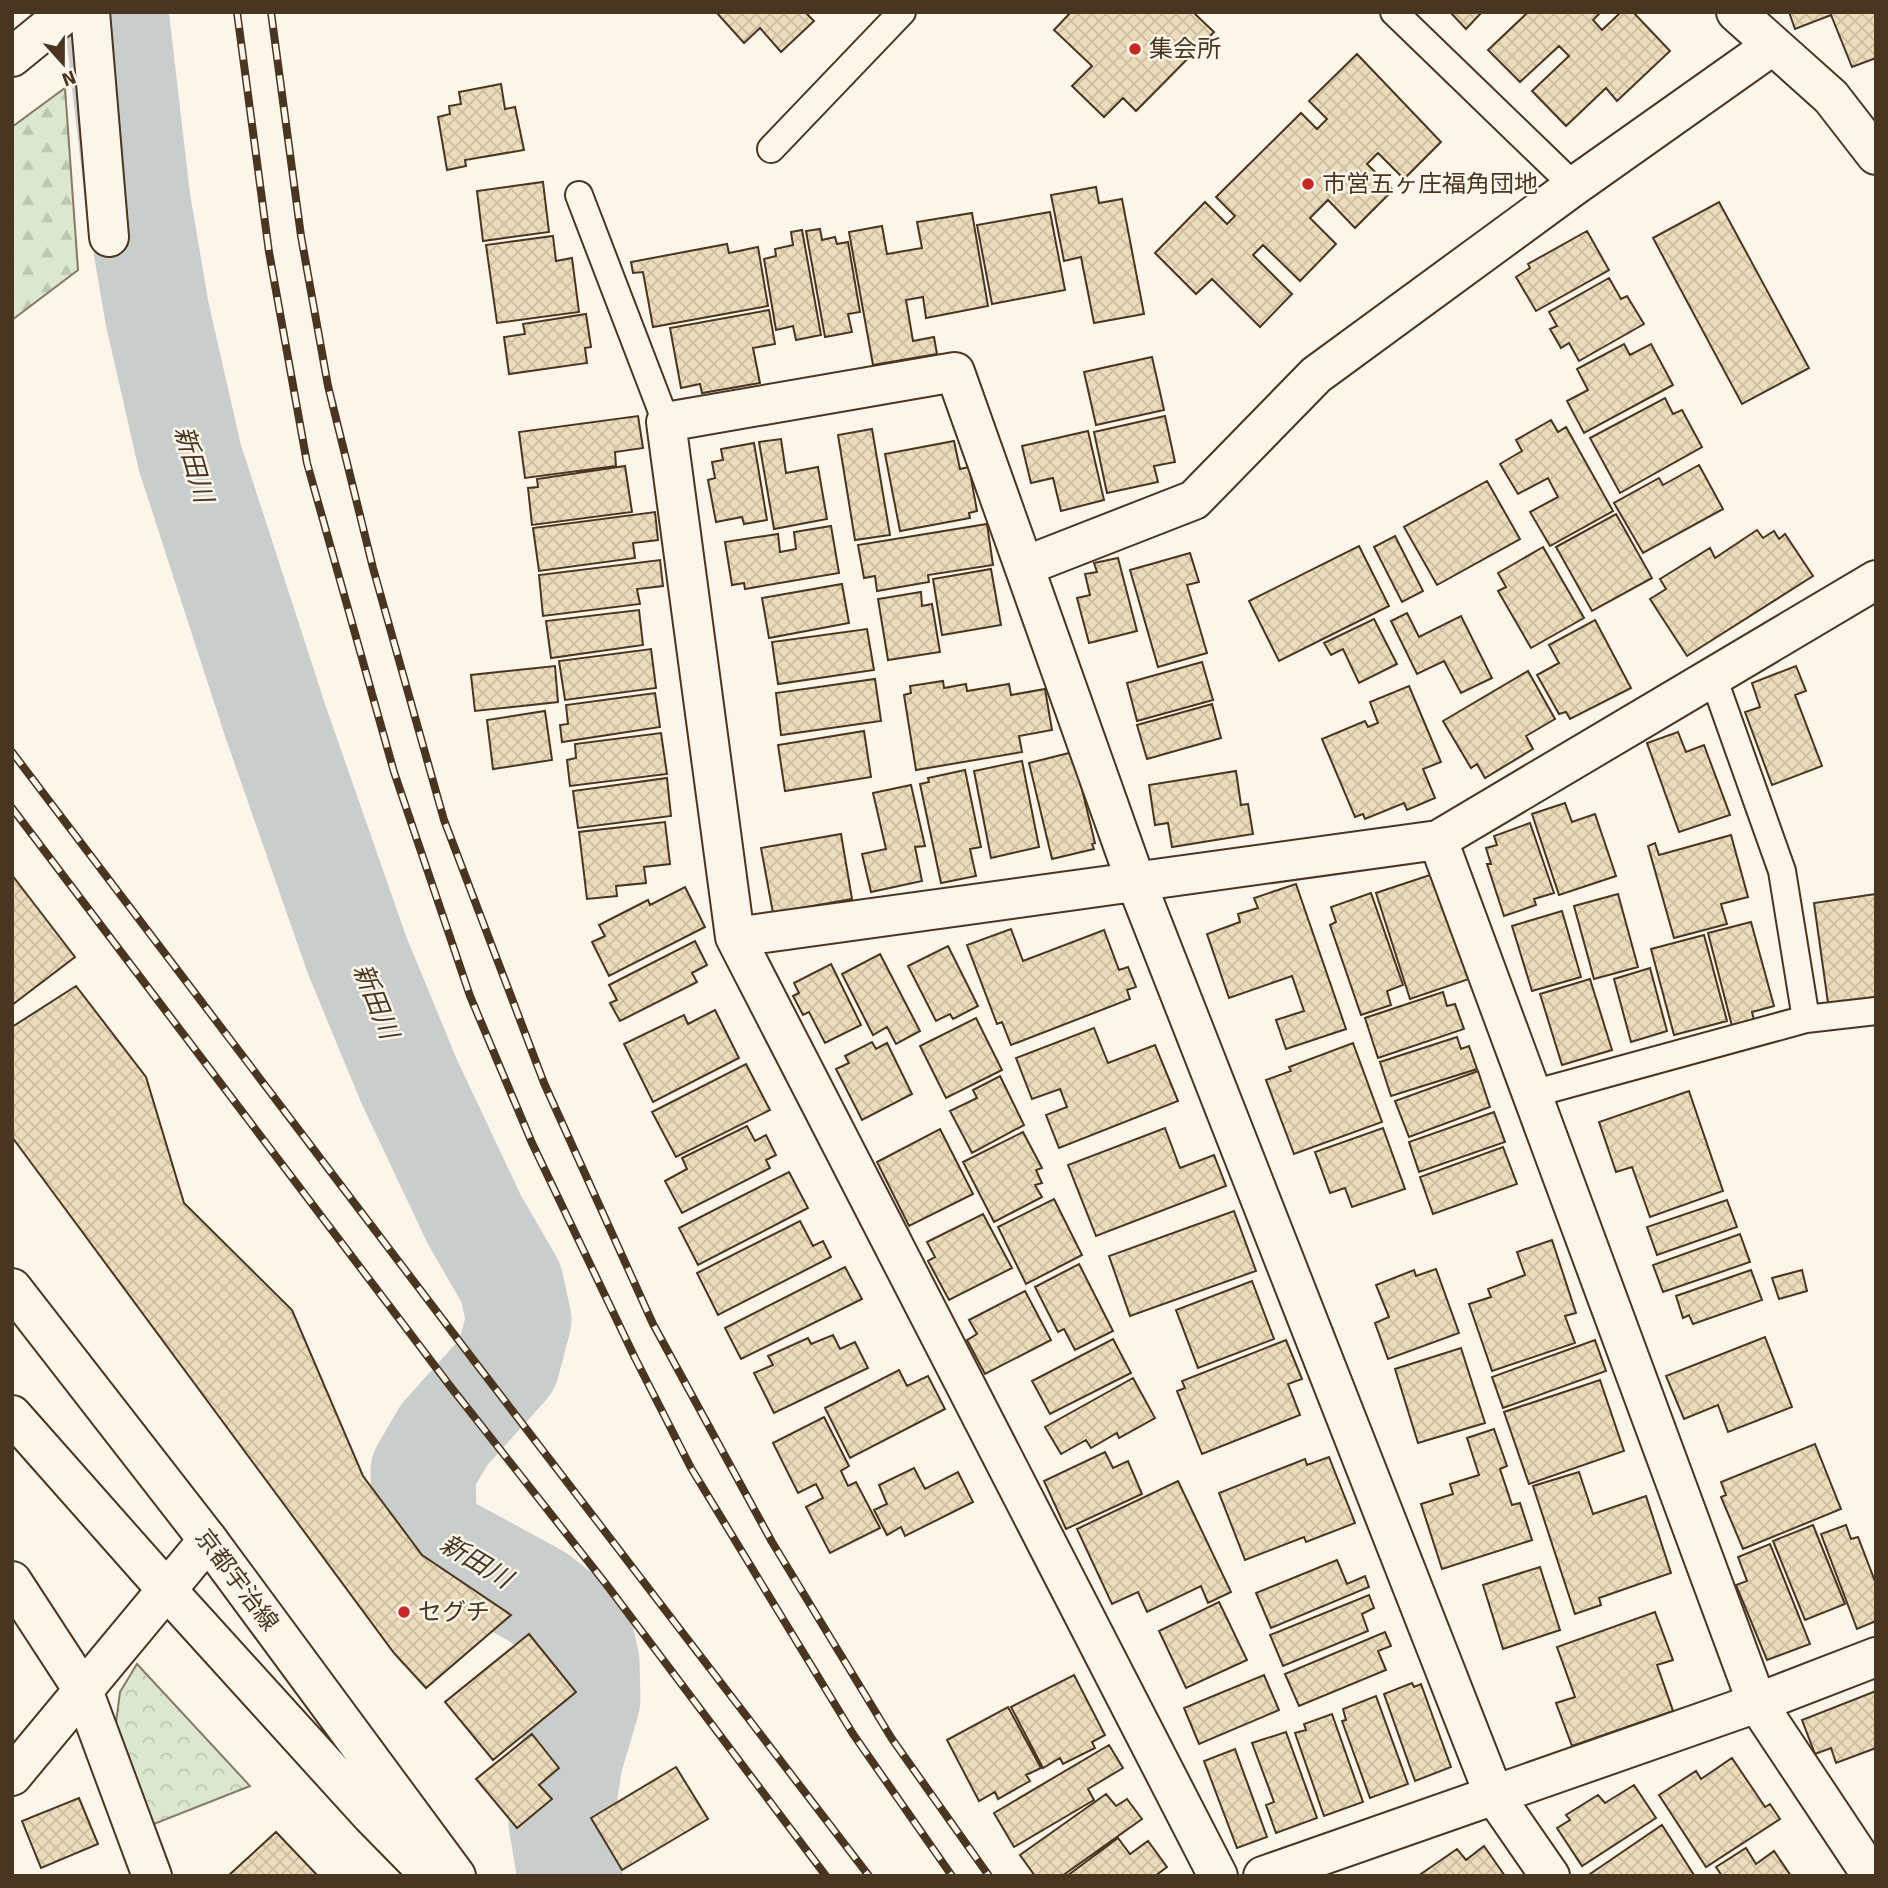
<svg xmlns="http://www.w3.org/2000/svg" width="1888" height="1888" viewBox="0 0 1888 1888" font-family="Signika,'Noto Sans JP',sans-serif">
<style>
.forest{fill:url(#forest-firs);stroke:#887966;stroke-width:2}
.park{fill:url(#park-crowns);stroke:#887966;stroke-width:2}
.lines{fill:none;stroke-linecap:round;stroke-linejoin:round}
.river{stroke:#c9cecd;stroke-width:105}
.building{fill:url(#building-cross-hatch);stroke:#4a3520;stroke-width:2}
.lane-casing{stroke:#4a3520;stroke-width:30}
.street-casing{stroke:#4a3520;stroke-width:42}
.secondary-casing{stroke:#4a3520;stroke-width:42}
.primary-casing{stroke:#4a3520;stroke-width:42}
.lane{stroke:#fbf6e9;stroke-width:26}
.street{stroke:#fbf6e9;stroke-width:38}
.secondary{stroke:#fbf6e9;stroke-width:38}
.primary{stroke:#fbf6e9;stroke-width:38}
.rail-casing{stroke:#4a3520;stroke-width:8}
.rail{stroke:#fbf6e9;stroke-width:5;stroke-dasharray:16;stroke-linecap:butt}
.poi-dot{fill:#c62828;stroke:#fbf6e9;stroke-width:2.5}
.labels{text-anchor:middle;stroke-width:5;stroke-linejoin:round;paint-order:stroke}
.poi-label{font-size:24px;fill:#4a3520;stroke:#fbf6e9;text-anchor:start}
.street-label{font-size:24px;fill:#4a3520;stroke:#fbf6e9}
.water-label{font-size:26px;font-style:italic;fill:#4a3520;stroke:#fbf6e9}
</style>
<defs>
<pattern id="forest-firs" width="22" height="20" patternUnits="userSpaceOnUse" patternTransform="scale(1.75)"><rect width="22" height="20" fill="#dce7d0"/><path d="M5 1l3.5 6h-7zM16 11l3.5 6h-7z" fill="#bec7b2"/></pattern>
<pattern id="park-crowns" width="20" height="18" patternUnits="userSpaceOnUse" patternTransform="scale(1.75)"><rect width="20" height="18" fill="#dce7d0"/><path d="M2 6a3 3 0 1 1 6 0M12 15a3 3 0 1 1 6 0" fill="none" stroke="#bec7b2"/></pattern>
<pattern id="building-cross-hatch" width="8" height="8" patternUnits="userSpaceOnUse" patternTransform="scale(1.75)"><rect width="8" height="8" fill="#ecdcbc"/><path d="M0 0l8 8M0 8l8-8" fill="none" stroke="#ccbda1"/></pattern>
</defs>
<rect width="100%" height="100%" fill="#fbf6e9"/>
<path class="forest" d="M65,88L78,270L12,320V127Z"/>
<path class="park" d="M137,1664L250,1786L149,1826L115,1730L120,1692Z"/>
<g class="lines">
<path class="river" d="M116,12L138,201L157,313L190,458L275,720L357,955L409,1081L474,1219L511,1283L519,1320L507,1365L444,1435L423,1471L424,1514L435,1541L538,1597L572,1624L582,1640L587,1662L588,1700L570,1761L561,1822L570,1876"/>
</g>
<path class="building" d="M716,12H805L814,21L781,52L760,28L744,43Z
M1071,12H1193L1214,32L1136,111L1123,98L1104,117L1072,86L1092,66L1054,30Z
M1450,12H1482L1466,29Z
M1524,12H1601L1593,20L1602,30L1621,12H1633L1670,51L1617,101L1606,88L1566,126L1532,91L1569,56L1559,46L1520,82L1488,50L1526,14Z
M1789,12H1876V58L1852,67L1831,15L1795,29Z
M1357,54L1441,142L1404,179L1378,153L1367,164L1393,190L1355,228L1328,200L1310,218L1336,244L1300,281L1263,245L1253,255L1292,294L1260,327L1212,279L1196,294L1155,253L1205,202L1227,224L1235,216L1216,197L1301,113L1317,129L1327,119L1309,101Z
M501,84L505,109L515,107L524,150L465,160L466,166L447,170L438,117L450,114L449,106L461,104L459,92Z
M543,182L549,232L483,241L477,191Z
M1096,187L1099,203L1122,199L1144,314L1094,323L1081,257L1064,261L1051,195Z
M1719,202L1809,368L1742,404L1653,238Z
M1050,212L1065,290L992,304L977,225Z
M972,213L988,306L926,318L923,297L906,300L913,341L934,337L937,354L873,365L849,232L882,226L887,254L922,248L917,222Z
M820,229L822,240L835,237L837,244L848,242L860,312L848,314L852,332L825,337L806,231Z
M802,230L821,335L796,340L793,326L776,330L764,259L776,256L775,249L793,245L791,232Z
M1587,231L1609,270L1536,311L1516,277L1530,268L1528,264Z
M553,236L556,261L572,258L579,312L497,323L486,245Z
M727,244L729,253L758,247L768,306L653,327L643,272L633,273L631,262Z
M1609,278L1621,299L1627,296L1644,324L1579,361L1569,343L1561,348L1550,329L1557,326L1549,312Z
M769,310L775,344L753,348L760,383L702,393L700,384L681,388L670,328Z
M586,314L591,347L585,348L587,363L509,374L504,337L525,334L523,324Z
M1624,344L1630,355L1651,344L1673,385L1584,433L1567,401L1588,390L1577,369Z
M1152,357L1164,410L1096,425L1084,372Z
M1665,398L1673,414L1682,410L1702,447L1620,493L1590,438Z
M638,416L643,448L615,452L616,466L525,478L519,432Z
M1165,416L1175,462L1154,466L1158,482L1107,493L1094,432Z
M1551,420L1558,432L1566,427L1613,511L1550,546L1530,512L1558,497L1548,478L1518,494L1500,464L1522,451L1516,440Z
M872,429L890,535L855,540L838,435Z
M1088,431L1104,500L1061,511L1053,478L1031,483L1022,446Z
M781,439L786,473L818,467L827,519L774,529L759,442Z
M954,441L960,469L969,467L977,511L969,513L970,518L900,531L885,454Z
M754,443L767,520L744,524L742,517L716,522L708,480L715,478L712,462L723,460L721,449Z
M1699,465L1723,509L1643,553L1614,503L1659,478L1663,485Z
M625,466L632,512L532,525L528,488L538,487L537,479Z
M1487,481L1520,539L1437,585L1404,527Z
M655,512L658,540L633,543L635,558L539,571L533,528Z
M1616,514L1652,578L1592,611L1556,547Z
M987,524L993,565L928,575L929,582L877,591L875,576L864,578L858,545Z
M831,526L839,573L745,589L744,583L732,585L725,542L778,534L780,552L796,549L794,532Z
M1757,530L1763,538L1774,531L1779,539L1785,534L1813,576L1687,656L1650,599L1666,589L1660,579L1710,548L1715,558Z
M1395,536L1423,591L1402,602L1374,547Z
M1359,546L1389,606L1279,661L1249,601Z
M1543,547L1584,618L1531,648L1498,591L1506,587L1498,573Z
M1190,553L1199,582L1187,585L1207,653L1158,667L1130,570Z
M1118,558L1137,631L1089,643L1077,598L1090,595L1085,574L1097,572L1094,563Z
M660,560L663,586L637,589L640,604L543,616L539,575Z
M991,569L1001,625L942,635L933,579Z
M842,584L849,623L769,638L762,598Z
M921,592L922,606L932,604L940,652L888,660L878,599Z
M639,610L643,645L551,658L546,621Z
M1407,613L1419,637L1461,616L1492,678L1461,693L1444,661L1417,674L1391,621Z
M1374,619L1397,664L1359,683L1343,649L1331,655L1324,643Z
M1595,620L1631,688L1570,719L1566,712L1559,714L1537,675L1559,663L1549,645Z
M867,629L874,670L778,684L772,642Z
M651,649L656,688L565,700L559,661Z
M1202,662L1213,700L1137,721L1127,683Z
M555,666L558,702L475,711L471,675Z
M1796,666L1806,691L1795,695L1822,766L1772,785L1745,712L1760,707L1752,683Z
M1528,671L1555,719L1526,736L1533,749L1485,778L1477,764L1471,768L1443,721Z
M875,679L881,721L781,735L776,693Z
M943,681L944,688L966,684L967,691L1009,684L1011,695L1045,689L1052,730L1019,736L1022,752L916,770L904,695L911,693L910,686Z
M1409,686L1441,762L1423,769L1435,798L1407,810L1404,803L1365,819L1363,814L1355,817L1322,739L1365,721L1368,727L1378,723L1370,702Z
M655,693L660,727L562,742L560,725L568,724L566,705Z
M1212,704L1221,738L1147,759L1137,725Z
M545,711L552,760L493,769L487,720Z
M864,731L871,777L785,791L778,745Z
M1678,732L1686,752L1704,745L1730,815L1679,832L1647,743Z
M661,733L667,774L570,786L567,760L576,758L575,744Z
M1073,752L1095,843L1092,844L1094,849L1052,859L1029,763Z
M1022,761L1039,847L991,858L974,771Z
M965,770L981,847L970,849L976,876L941,883L920,784L929,782L928,778Z
M1236,771L1241,805L1248,804L1253,834L1172,847L1168,823L1155,825L1149,785Z
M667,778L671,816L578,828L573,791Z
M911,785L925,846L915,847L922,881L871,892L862,854L886,849L873,793Z
M1565,803L1572,822L1595,814L1616,876L1559,895L1532,814Z
M665,822L670,864L644,867L646,883L616,886L617,896L587,899L579,832Z
M1530,823L1554,893L1534,899L1536,905L1504,916L1487,864H1491L1486,848L1497,845L1494,836Z
M841,834L852,899L773,913L761,848Z
M1731,835L1748,897L1721,904L1727,924L1674,938L1648,846L1655,843L1659,855Z
M1433,874L1469,979L1410,999L1376,893Z
M12,875L75,957L12,1005Z
M1296,884L1346,1029L1286,1049L1276,1020L1304,1011L1292,976L1229,998L1207,934L1240,922L1238,914L1258,908L1254,898Z
M685,887L705,927L609,976L592,942L605,936L599,925L648,900L650,905Z
M1371,893L1403,985L1387,991L1391,1005L1361,1015L1330,925L1336,922L1331,907Z
M1618,894L1638,967L1594,979L1574,906Z
M1876,894V997L1828,1003L1814,903Z
M1562,911L1581,977L1532,991L1512,926Z
M1751,922L1774,1006L1752,1012L1754,1020L1732,1026L1708,933Z
M1011,929L1023,961L1104,930L1119,970L1128,967L1136,987L1127,990L1130,999L1011,1045L1002,1022L997,1024L967,945Z
M1704,935L1727,1021L1674,1035L1651,949Z
M695,941L707,965L692,973L697,982L620,1021L610,1003L617,1000L609,985Z
M948,946L978,1006L953,1019L950,1014L936,1021L908,966Z
M880,954L920,1031L896,1044L887,1027L873,1035L842,974Z
M831,964L861,1025L825,1043L809,1012L803,1015L793,996L799,993L794,983Z
M1650,968L1667,1031L1631,1042L1614,979Z
M1590,979L1612,1050L1562,1065L1540,994Z
M76,986L146,1077L184,1203L292,1310L363,1476L422,1555L511,1615L426,1688L394,1653L12,1137V1027Z
M1443,992L1447,1006L1455,1004L1464,1029L1378,1058L1365,1018Z
M715,1010L739,1058L653,1102L624,1044L684,1015L688,1024Z
M976,1018L1002,1070L946,1098L920,1046Z
M1094,1028L1108,1063L1155,1045L1178,1101L1059,1148L1046,1115L1067,1107L1060,1089L1032,1099L1016,1058Z
M1457,1037L1461,1049L1469,1046L1477,1069L1391,1096L1380,1062Z
M872,1042L876,1049L887,1043L912,1094L862,1120L836,1069L849,1063L845,1056Z
M1353,1043L1382,1122L1294,1154L1266,1080L1291,1071L1289,1067Z
M746,1064L770,1110L676,1157L652,1112Z
M1478,1071L1490,1107L1409,1137L1395,1101Z
M1000,1076L1024,1125L972,1153L950,1111L977,1098L973,1090Z
M1689,1091L1723,1191L1650,1217L1632,1167L1616,1172L1599,1122Z
M1494,1112L1505,1142L1419,1172L1409,1142Z
M747,1126L755,1141L766,1135L776,1155L766,1160L770,1168L682,1213L665,1181L687,1169L682,1158Z
M1165,1128L1180,1168L1214,1155L1226,1186L1096,1236L1068,1165Z
M1383,1128L1405,1189L1352,1207L1345,1188L1330,1193L1315,1152Z
M940,1129L973,1194L909,1226L877,1162Z
M1023,1132L1042,1168L1036,1170L1042,1183L1035,1185L1042,1197L994,1222L963,1162Z
M1503,1147L1517,1184L1433,1214L1420,1177Z
M789,1172L808,1208L698,1265L679,1228Z
M1054,1199L1082,1255L1026,1284L998,1227Z
M1727,1200L1737,1227L1657,1255L1647,1227Z
M1234,1211L1256,1271L1130,1316L1109,1256Z
M983,1214L1012,1268L949,1300L928,1261L935,1257L927,1242Z
M800,1221L813,1246L823,1241L831,1257L718,1315L697,1273Z
M1740,1234L1750,1262L1663,1292L1653,1265Z
M1552,1240L1576,1313L1565,1316L1575,1343L1492,1371L1469,1304L1491,1297L1488,1289L1525,1275L1517,1252Z
M1079,1264L1113,1331L1075,1350L1064,1329L1058,1332L1035,1287Z
M845,1267L862,1299L741,1359L725,1328Z
M1436,1269L1459,1333L1388,1359L1375,1323L1389,1317L1376,1285L1414,1270L1416,1276Z
M1751,1270L1762,1300L1693,1324L1689,1315L1683,1318L1676,1296Z
M1802,1270L1807,1291L1779,1299L1772,1278Z
M1252,1281L1274,1339L1198,1368L1176,1310Z
M1025,1291L1051,1340L985,1374L967,1340L977,1334L969,1320Z
M833,1335L840,1349L855,1342L868,1368L774,1413L754,1373L773,1365L768,1356L808,1338L811,1344Z
M1765,1337L1792,1407L1728,1432L1718,1405L1684,1419L1666,1376Z
M1113,1339L1131,1373L1050,1414L1032,1381Z
M1286,1340L1302,1379L1288,1384L1300,1415L1202,1454L1177,1391L1185,1388L1182,1381Z
M1595,1340L1606,1371L1503,1408L1492,1377Z
M1461,1348L1485,1423L1418,1443L1395,1369Z
M899,1370L907,1386L928,1376L945,1409L850,1458L825,1408Z
M1133,1378L1155,1418L1119,1438L1117,1433L1091,1448L1086,1440L1061,1454L1045,1427Z
M1600,1380L1624,1451L1529,1484L1504,1412Z
M824,1417L849,1466L841,1471L848,1486L856,1482L880,1528L830,1553L806,1507L823,1498L816,1484L798,1493L773,1443Z
M1494,1429L1507,1466L1500,1469L1512,1505L1520,1503L1532,1540L1442,1569L1421,1504L1453,1494L1450,1484L1479,1475L1467,1438Z
M1815,1444L1841,1509L1743,1549L1721,1497L1726,1495L1721,1482Z
M1105,1452L1113,1468L1128,1461L1142,1494L1066,1529L1044,1481Z
M1329,1457L1355,1523L1306,1542L1304,1537L1245,1560L1219,1493L1305,1459L1307,1465Z
M914,1468L925,1489L958,1472L973,1502L905,1536L901,1527L887,1535L874,1510L887,1504L879,1485Z
M1579,1472L1593,1514L1646,1496L1671,1573L1599,1598L1601,1605L1575,1614L1533,1486Z
M1178,1481L1231,1592L1208,1603L1201,1586L1147,1612L1138,1592L1112,1604L1077,1529Z
M1813,1525L1845,1604L1805,1620L1773,1541Z
M1846,1525L1851,1539L1858,1537L1876,1584V1621L1857,1629L1821,1534Z
M1770,1544L1810,1644L1767,1660L1736,1585L1747,1581L1738,1557Z
M1337,1560L1347,1584L1365,1576L1369,1587L1271,1628L1256,1593Z
M1540,1567L1560,1630L1503,1649L1483,1585Z
M1369,1595L1374,1608L1362,1614L1368,1631L1283,1666L1270,1635Z
M1219,1602L1247,1660L1186,1688L1159,1631Z
M1655,1612L1673,1660L1657,1665L1673,1711L1572,1746L1556,1703L1575,1697L1557,1647Z
M1385,1632L1391,1646L1378,1651L1386,1670L1299,1706L1285,1674Z
M529,1634L576,1692L493,1760L445,1702Z
M1074,1675L1105,1735L1092,1742L1095,1748L1063,1764L1060,1758L1043,1768L1011,1707Z
M1264,1675L1279,1710L1199,1744L1184,1708Z
M1412,1683L1414,1687L1421,1684L1451,1767L1415,1781L1384,1694Z
M1876,1691V1748L1836,1763L1831,1748L1815,1754L1802,1720Z
M1376,1696L1408,1784L1370,1798L1342,1721L1346,1720L1343,1709Z
M1008,1707L1041,1768L1026,1775L1030,1781L998,1799L995,1792L979,1801L947,1740Z
M1332,1714L1363,1802L1324,1816L1295,1733L1306,1730L1304,1724Z
M1286,1732L1317,1818L1276,1833L1266,1805L1274,1802L1252,1743Z
M532,1734L559,1768L539,1785L552,1799L517,1828L476,1779Z
M1109,1745L1123,1768L1088,1789L1094,1800L1014,1847L994,1813Z
M1235,1749L1267,1837L1237,1848L1204,1761Z
M1732,1758L1765,1807L1770,1804L1780,1819L1706,1867L1659,1795L1696,1771L1701,1779Z
M676,1767L708,1819L622,1870L591,1818Z
M1634,1785L1656,1818L1582,1866L1557,1828L1570,1820L1566,1815L1598,1795L1605,1803Z
M1106,1794L1116,1806L1127,1799L1142,1819L1062,1876H1035L1020,1855Z
M79,1798L98,1844L41,1868L22,1821Z
M1662,1825L1694,1875L1591,1876L1590,1874Z
M276,1832L318,1876H228Z
M1118,1838L1130,1854L1148,1841L1167,1867L1155,1876H1067Z
M1484,1846L1505,1876H1418L1457,1849L1466,1860Z
M1746,1848L1756,1864L1774,1851L1791,1876H1722L1716,1867Z"/>
<g class="lines">
<defs>
<path id="lane" d="M1394,12L1574,186
M771,149L902,12
M579,195L666,422
M1713,677L1782,871L1806,1019
M1532,1094L1806,1019L1876,1011"/>
<path id="street" d="M90,12L109,237
M1736,12L1831,97L1876,155
M1025,566L1194,500L1316,375L1574,186L1772,46
M1438,840L1757,1703L1872,1876
M735,937L1438,840L1876,580
M12,1581L83,1690L152,1876
M12,1776L208,1540
M1218,1876L735,937L666,422L955,372L1136,882L1494,1795L1550,1876
M1263,1876L1757,1703L1876,1657"/>
<path id="secondary" d="M12,57L67,12"/>
<path id="primary" d="M12,1288L208,1540L456,1876
M12,1415L166,1589L371,1815L431,1876"/>
</defs>
<use href="#lane" class="lane-casing"/>
<use href="#street" class="street-casing"/>
<use href="#secondary" class="secondary-casing"/>
<use href="#primary" class="primary-casing"/>
<use href="#lane" class="lane"/>
<use href="#street" class="street"/>
<use href="#secondary" class="secondary"/>
<use href="#primary" class="primary"/>
<defs>
<path id="rail" d="M237,12L269,252L307,463L394,772L470,996L532,1143L635,1358L691,1468L853,1734L952,1876
M271,12L301,236L328,386L373,568L444,820L544,1083L653,1324L772,1542L892,1739L989,1876
M12,752L475,1362L869,1876
M12,808L450,1386L606,1584L826,1876"/>
</defs>
<use href="#rail" class="rail-casing"/>
<use href="#rail" class="rail"/>
</g>
<g class="poi-dot">
<circle cx="1135" cy="49" r="7"/>
<circle cx="1308" cy="184" r="7"/>
<circle cx="404" cy="1612" r="7"/>
</g>
<g class="labels">
<g class="poi-label">
<text x="1149" y="57">集会所</text>
<text x="1322" y="192">市営五ヶ庄福角団地</text>
<text x="418" y="1620">セグチ</text>
</g>
<g class="street-label">
<text transform="translate(237 1580) rotate(53)" y="8">京都宇治線</text>
</g>
<g class="water-label">
<text transform="translate(194 464) rotate(74)" y="9">新田川</text>
<text transform="translate(376 1001) rotate(68)" y="9">新田川</text>
<text transform="translate(476 1561) rotate(31)" y="9">新田川</text>
</g>
</g>
<rect width="1888" height="1888" fill="none" stroke="#4a3520" stroke-width="28"/>
<g transform="translate(63 63) rotate(159)" stroke="#fbf6e9" stroke-width="5" paint-order="stroke">
<path d="M0-5L12 26L0 18L-12 26Z" fill="#4a3520"/>
<text y="-10" font-size="19" font-weight="bold" text-anchor="middle" fill="#4a3520">N</text>
</g>
</svg>
